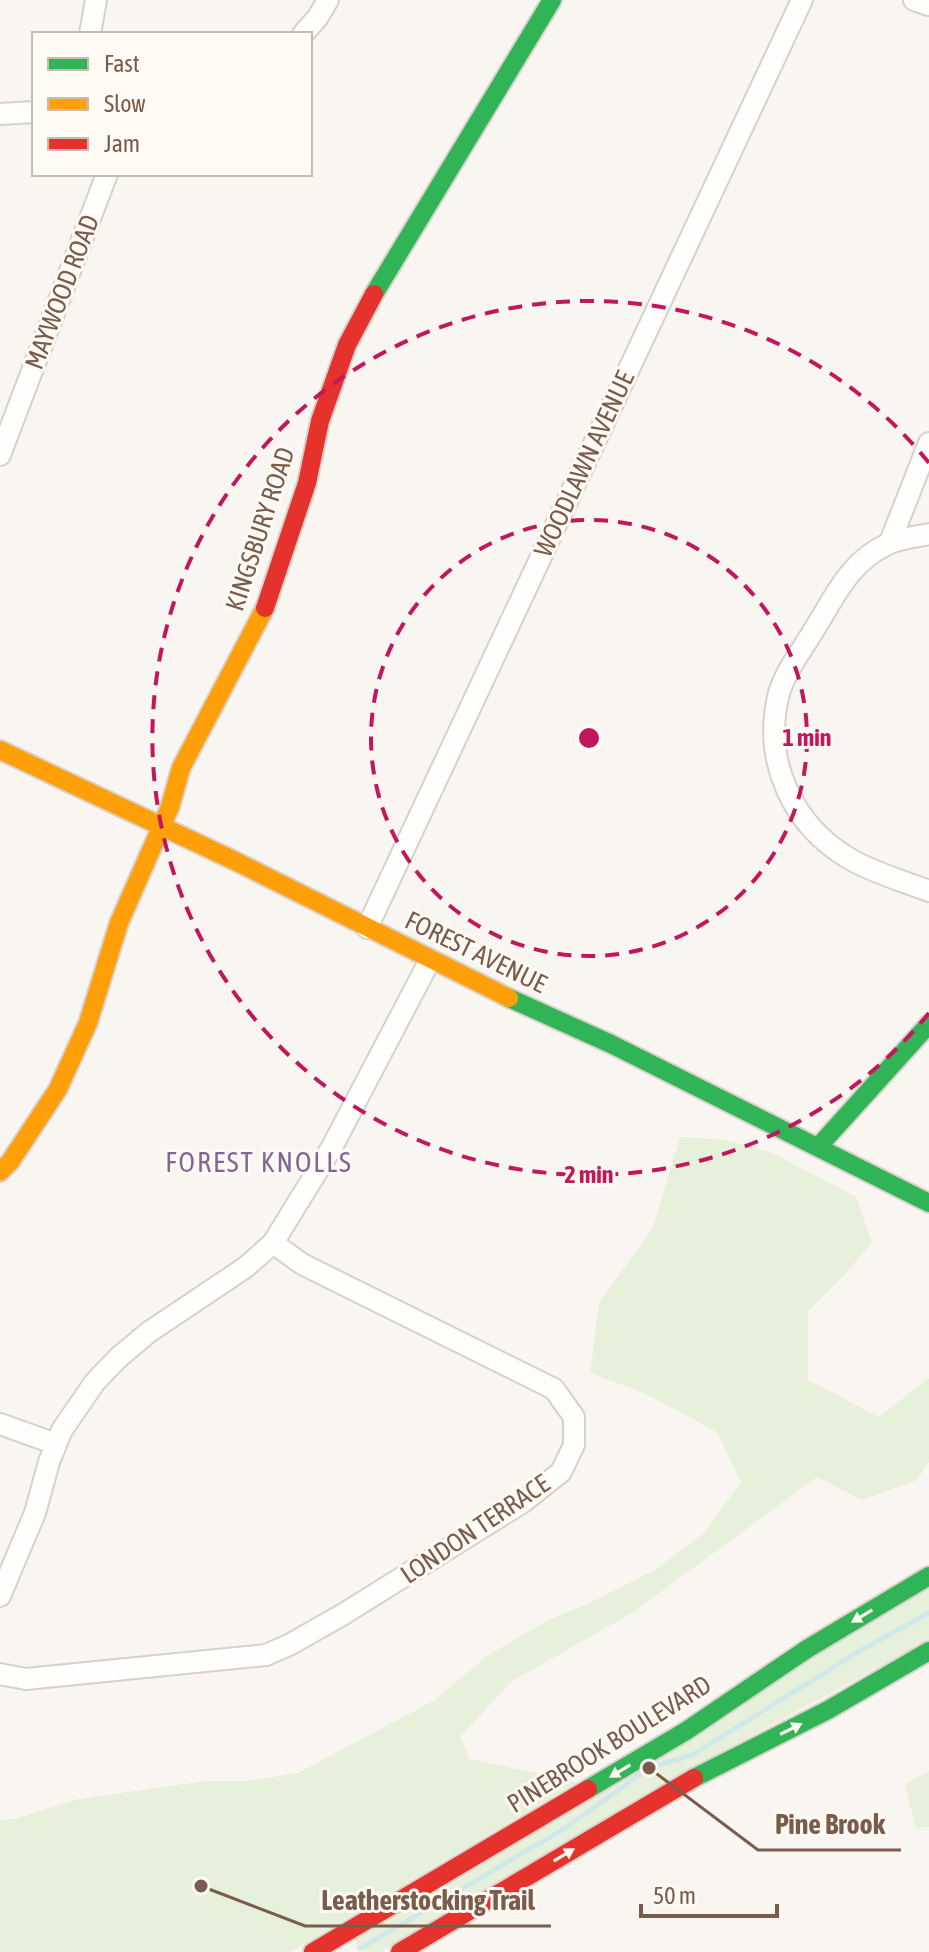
<svg xmlns="http://www.w3.org/2000/svg" width="929" height="1952" viewBox="0 0 929 1952" font-family="'Asap Condensed',sans-serif">
<style>
.green{fill:#e7f0db}
.lines{fill:none;stroke-linecap:round;stroke-linejoin:round}
.stream{stroke:#d0e8ea;stroke-width:5}
.street-casing{stroke:#d7d1cb;stroke-width:24}
.fast-casing{stroke:#d9d2cb;stroke-width:22}
.slow-casing{stroke:#d9d2cb;stroke-width:22}
.jam-casing{stroke:#d9d2cb;stroke-width:22}
.street{stroke:#fefefd;stroke-width:20}
.fast{stroke:#30b455;stroke-width:18}
.slow{stroke:#ff9f0a;stroke-width:18}
.jam{stroke:#e5322d;stroke-width:18}
.oneway{fill:#fffaf3}
.ring{fill:none;stroke:#c2185b;stroke-width:4;stroke-dasharray:14 10}
.labels{text-anchor:middle;stroke-width:6;stroke-linejoin:round;paint-order:stroke}
.street-label{font-size:26px;fill:#7a5c4d;stroke:#fffaf3}
.neighbourhood-label{font-size:28px;letter-spacing:2px;fill:#846695;stroke:#fffaf3}
.centre{fill:#c2185b;stroke:#fffaf3;stroke-width:4}
.ring-label{font-size:24px;text-anchor:middle;font-weight:bold;fill:#c2185b;stroke:#fffaf3;stroke-width:6;stroke-linejoin:round;paint-order:stroke}
.leader{fill:none;stroke:#7a5c4d;stroke-width:3}
.callout-dot{fill:#7a5c4d;stroke:#fffaf3;stroke-width:3}
.callout-label{font-size:28px;text-anchor:middle;font-weight:bold;fill:#7a5c4d;stroke:#fffaf3;stroke-width:6;stroke-linejoin:round;paint-order:stroke}
</style>
<rect width="100%" height="100%" fill="#f9f5f0"/>
<path class="green" d="M680,1137L721,1139L773,1153L856,1197L872,1242L846,1273L808,1311V1380L879,1417L929,1378V1462L917,1480L862,1500L817,1477L632,1613L511,1682L460,1737L470,1759L577,1782L290,1952H0V1820L15,1819L78,1799L205,1781H248L298,1773L435,1700L487,1656L547,1621L596,1600L658,1568L704,1533L741,1482L717,1432L644,1393L590,1373L599,1303L653,1228Z
M929,1584V1640L684,1772L381,1952L357,1951L356,1938Z
M929,1771V1827L916,1828L905,1785Z"/>
<g class="lines">
<path class="stream" d="M361,1948L564,1829L649,1768L692,1755L863,1649L929,1613"/>
<defs>
<path id="street" d="M914,0L929,5
M90,34L96,0
M303,34L318,17L328,0
M0,114L34,112
M0,455L107,174
M929,534C916,537 900,538 888,544C850,561 835,596 814,630C802,650 786,670 779,693C762,760 792,825 850,859C874,873 903,881 929,891
M890,542L929,443
M367,928L802,0
M0,1424L56,1444
M0,1596L35,1513L49,1462L62,1430L95,1382L118,1358L149,1332L246,1267L273,1243L332,1147L430,960
M0,1674L26,1679L266,1655L289,1645L342,1615L523,1502L561,1472L574,1445V1417L554,1389L302,1264L273,1243"/>
<path id="fast" d="M374,294L552,0
M509,998L611,1044L929,1203
M819,1146L929,1024
M694,1778L828,1710L929,1651
M588,1789L686,1731L807,1649L929,1576"/>
<path id="slow" d="M0,750L235,861L509,998
M0,1172L10,1162L58,1089L88,1023L119,923L170,807L181,768L265,608"/>
<path id="jam" d="M265,608L307,483L320,421L347,345L374,294
M313,1952L588,1789
M400,1952L694,1778"/>
</defs>
<use href="#street" class="street-casing"/>
<use href="#fast" class="fast-casing"/>
<use href="#slow" class="slow-casing"/>
<use href="#jam" class="jam-casing"/>
<use href="#street" class="street"/>
<use href="#fast" class="fast"/>
<use href="#slow" class="slow"/>
<use href="#jam" class="jam"/>
</g>
<defs><path id="oneway-solid" d="M-6-.8H1V-3.2L6.5 0L1 3.2V.8H-6Z" transform="scale(2)"/></defs>
<g class="oneway">
<use href="#oneway-solid" transform="translate(862 1616) rotate(149)"/>
<use href="#oneway-solid" transform="translate(791 1729) rotate(-26)"/>
<use href="#oneway-solid" transform="translate(620 1771) rotate(149)"/>
<use href="#oneway-solid" transform="translate(564 1855) rotate(-31)"/>
</g>
<g class="ring">
<circle cx="589" cy="738" r="218"/>
<path d="M929 1013A437 437 0 1 1 929 463"/>
</g>
<g class="labels">
<g class="street-label">
<text transform="translate(62 292) rotate(-69)" y="9">MAYWOOD ROAD</text>
<text transform="translate(584 464) rotate(-65)" y="9">WOODLAWN AVENUE</text>
<text transform="translate(260 529) rotate(-72)" y="9">KINGSBURY ROAD</text>
<text transform="translate(476 952) rotate(26)" y="9">FOREST AVENUE</text>
<text transform="translate(475 1529) rotate(-34)" y="9">LONDON TERRACE</text>
<text transform="translate(609 1744) rotate(-32)" y="9">PINEBROOK BOULEVARD</text>
</g>
<g class="neighbourhood-label">
<text x="259" y="1172">FOREST KNOLLS</text>
</g>
</g>
<circle cx="589" cy="738" r="12" class="centre"/>
<g class="ring-label">
<text x="807" y="746">1 min</text>
<text x="589" y="1183">2 min</text>
</g>
<path class="leader" d="M649 1768L758 1850H901M201 1886L305 1926H551"/>
<g class="callout-dot">
<circle cx="649" cy="1768" r="8"/>
<circle cx="201" cy="1886" r="8"/>
</g>
<g class="callout-label">
<text x="830" y="1834">Pine Brook</text>
<text x="428" y="1910">Leatherstocking Trail</text>
</g>
<rect x="32" y="32" width="280" height="144" fill="#fffaf3" stroke="#cabbb1" stroke-width="2"/>
<rect x="48" y="58" width="40" height="12" fill="#30b455" stroke="#cabbb1" stroke-width="2"/>
<text x="104" y="72" font-size="24" fill="#7a5c4d">Fast</text>
<rect x="48" y="98" width="40" height="12" fill="#ff9f0a" stroke="#cabbb1" stroke-width="2"/>
<text x="104" y="112" font-size="24" fill="#7a5c4d">Slow</text>
<rect x="48" y="138" width="40" height="12" fill="#e5322d" stroke="#cabbb1" stroke-width="2"/>
<text x="104" y="152" font-size="24" fill="#7a5c4d">Jam</text>
<path d="M641 1904v12h136v-12" fill="none" stroke="#7a5c4d" stroke-width="4"/>
<text x="653" y="1904" font-size="24" fill="#7a5c4d" stroke="#fffaf3" stroke-width="6" paint-order="stroke">50 m</text>
</svg>
